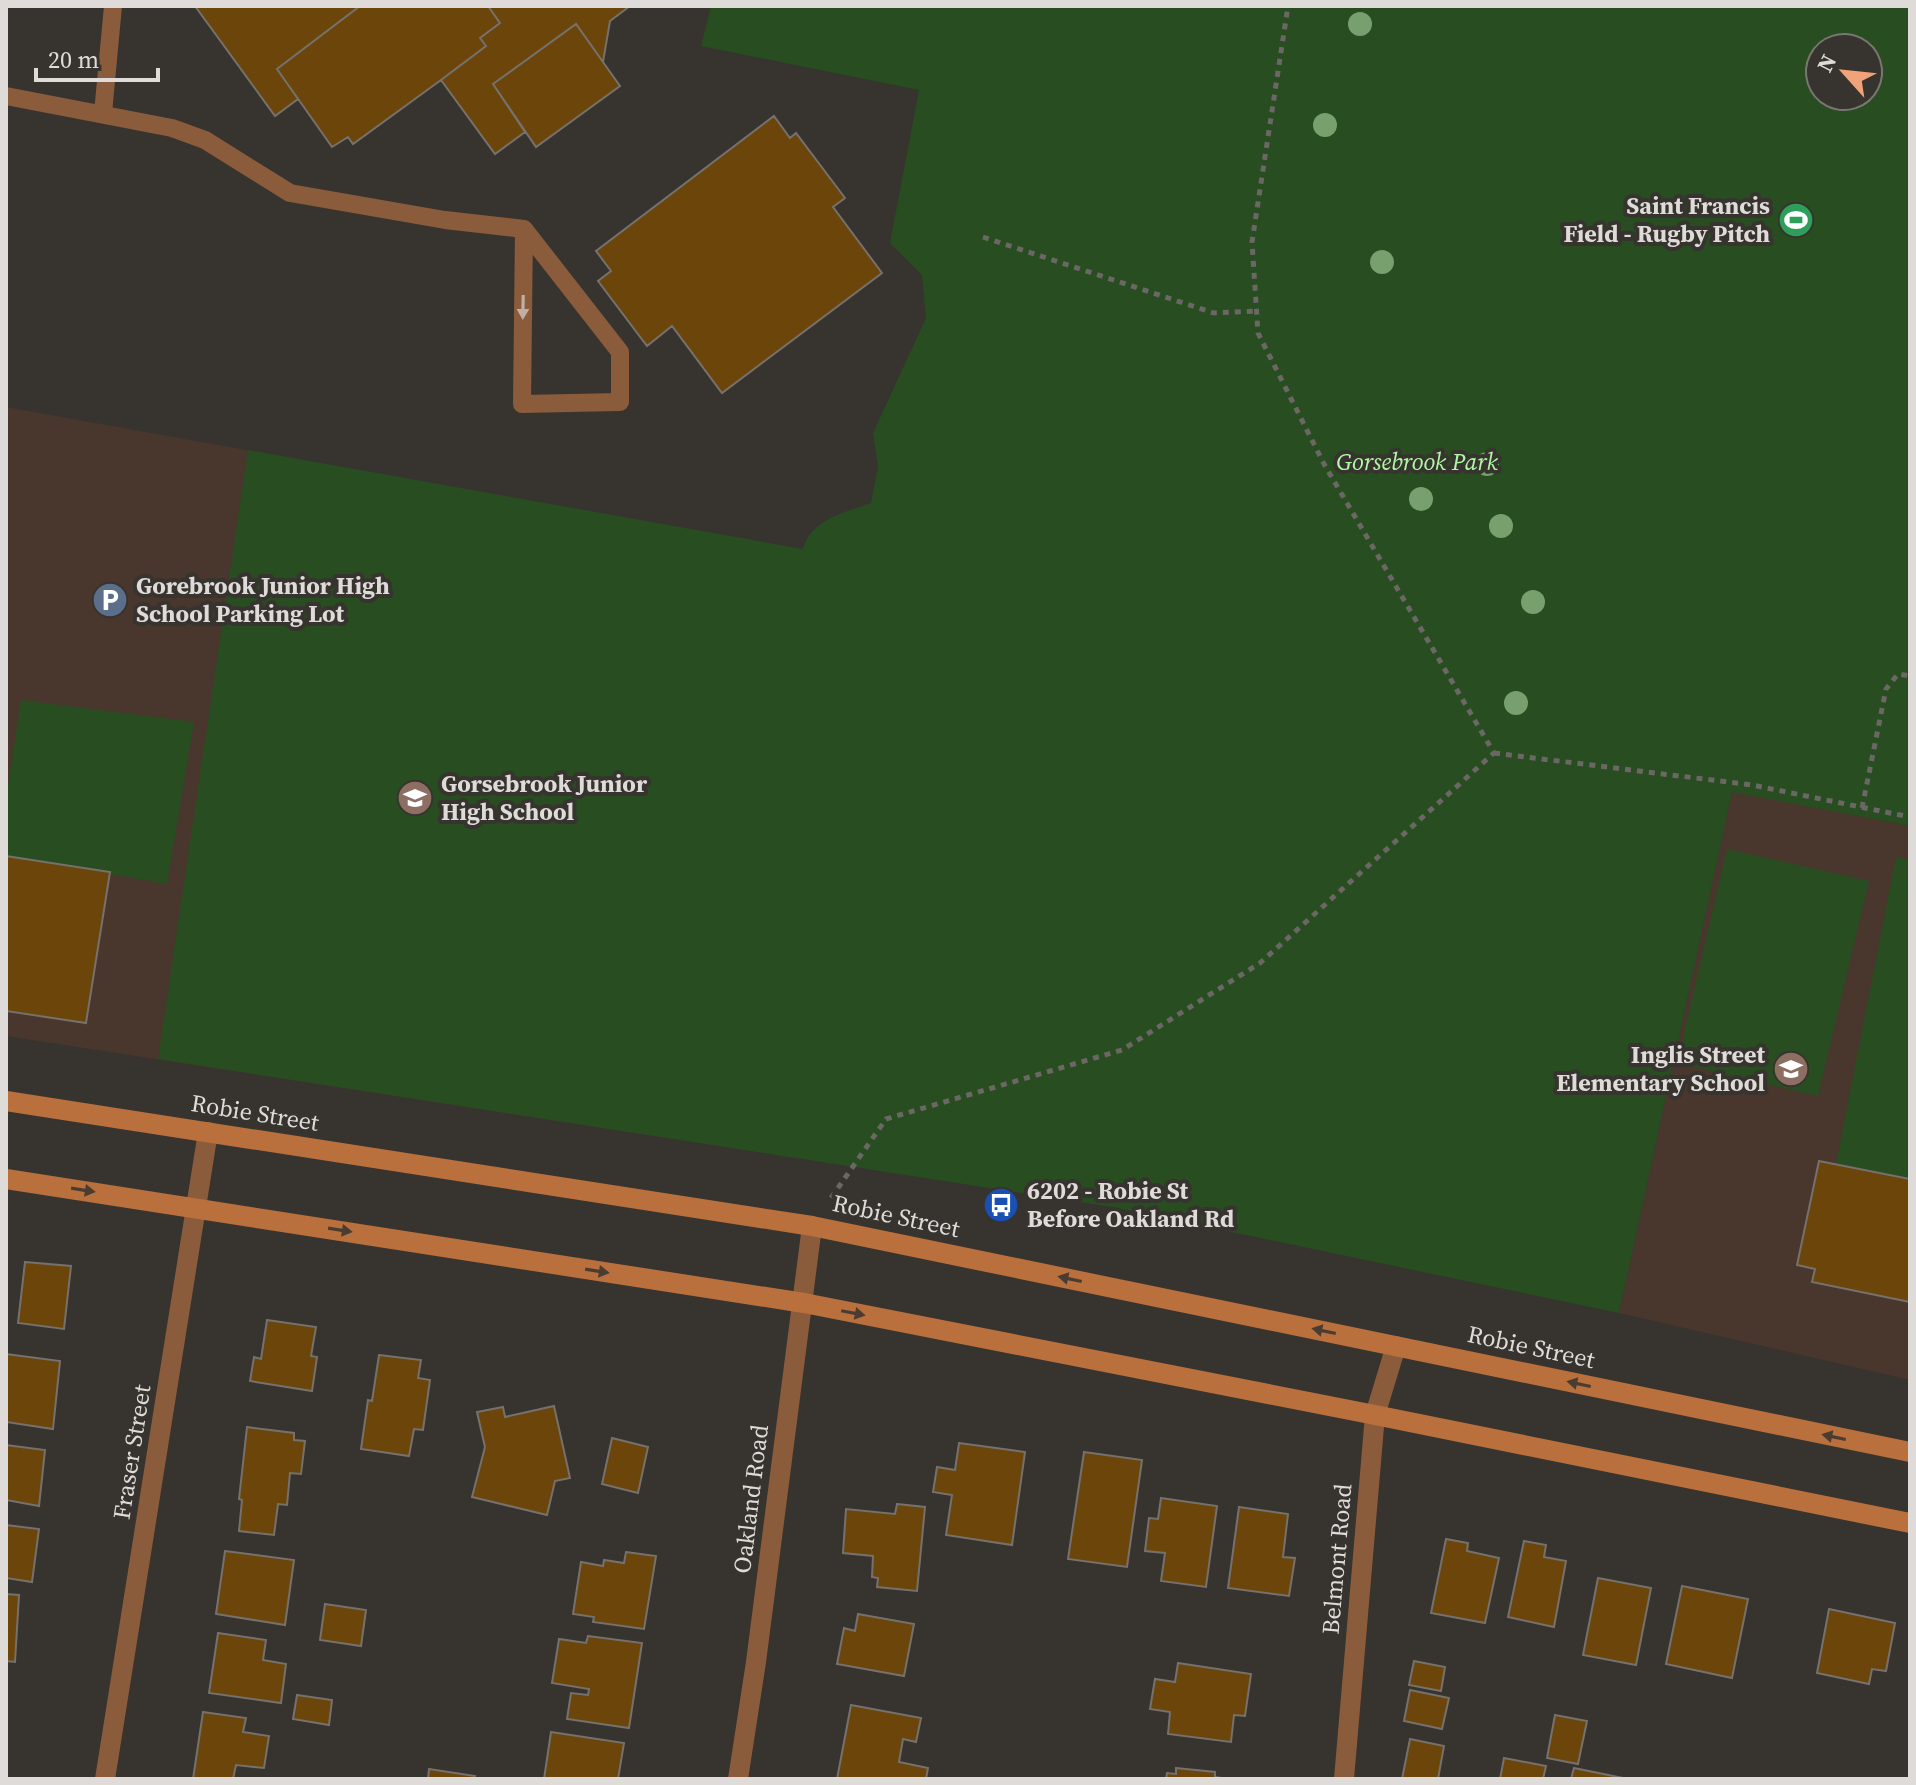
<svg xmlns="http://www.w3.org/2000/svg" width="1916" height="1785" viewBox="0 0 1916 1785" font-family="'Source Serif 4',serif">
<style>
.education{fill:#49372e}
.green{fill:#284d21;fill-rule:evenodd}
.building{fill:#6c450b;stroke:#75716c;stroke-width:2}
.lines{fill:none;stroke-linecap:round;stroke-linejoin:round}
.path{stroke:#6b6764;stroke-width:5;stroke-dasharray:6 6;stroke-linecap:butt}
.lane{stroke:#8a5c3c;stroke-width:18}
.street{stroke:#8a5c3c;stroke-width:20}
.secondary{stroke:#b9703c;stroke-width:20}
.tree{fill:#78a06e}
.oneway{fill:#c1afa2}
.oneway2{fill:#4a3c31}
.labels{text-anchor:middle;stroke-width:8;stroke-linejoin:round;paint-order:stroke}
.poi-label{font-size:24px;font-weight:bold;fill:#dfdbd9;stroke:#37332f;text-anchor:start}
.park-label{font-size:24px;font-style:italic;fill:#aef9a1;stroke:#37332f}
.street-label{font-size:24px;fill:#dfdbd9;stroke:#37332f}
</style>
<rect width="100%" height="100%" fill="#37332f"/>
<path class="education" d="M6,407L861,560L770,1154L6,1036Z
M1732,791L1910,826V1380L1619,1313Z"/>
<path class="green" d="M711,6H1910V826L1732,792L1619,1313L1112,1207L158,1059L248,450L803,549C810,520 845,512 871,503L878,467L873,433L926,318L922,275L890,243L919,90L701,46ZM1868,48V96H1820V48Z
M21,700L194,722L167,884L6,856V800Z
M1727,849L1869,881L1818,1096L1677,1063Z
M1896,857L1910,860V1179L1836,1164Z"/>
<path class="building" d="M195,6H360L277,69L298,99L275,116Z
M360,6H488L500,23L480,38L486,46L441,80L353,144L348,137L332,147L277,69Z
M488,6H630L610,21L603,62L576,24L493,84L525,132L495,154L441,80L486,46L480,38L500,23Z
M576,24L620,86L536,147L493,84Z
M774,116L790,138L796,133L845,198L833,207L882,273L722,393L672,326L647,346L598,281L611,271L596,251Z
M6,856L110,872L86,1023L6,1011Z
M1819,1161L1910,1179V1302L1812,1282L1815,1269L1797,1265Z
M25,1262L71,1266L64,1329L18,1323Z
M267,1320L316,1327L311,1356L317,1357L312,1391L250,1381L254,1357L261,1359Z
M6,1354L60,1361L53,1429L6,1422Z
M379,1355L421,1360L418,1378L430,1380L423,1430L414,1429L409,1456L361,1449L368,1400L372,1401Z
M554,1406L570,1478L555,1481L547,1515L472,1497L485,1447L477,1412L503,1407L505,1417Z
M247,1427L294,1433V1440L305,1441L301,1474L290,1473L287,1505L278,1504L274,1535L239,1531L242,1500L239,1499Z
M612,1438L648,1447L638,1493L602,1484Z
M959,1443L1025,1452L1012,1545L946,1535L952,1495L933,1492L937,1467L955,1470Z
M6,1445L45,1450L39,1506L6,1500Z
M1084,1452L1142,1460L1127,1567L1068,1559Z
M1161,1498L1217,1506L1206,1587L1161,1581L1165,1553L1145,1551L1149,1518L1158,1519Z
M897,1504L925,1507L917,1591L877,1587L878,1578L872,1577L873,1556L843,1553L846,1509L895,1514Z
M1239,1507L1288,1514L1283,1557L1295,1558L1289,1596L1228,1588Z
M6,1525L39,1529L32,1582L6,1578Z
M1446,1539L1468,1543L1467,1551L1499,1558L1485,1623L1431,1613Z
M1524,1541L1546,1545L1544,1557L1566,1561L1554,1627L1508,1617Z
M225,1551L294,1560L285,1625L216,1614Z
M626,1552L656,1556L644,1629L593,1622L594,1617L573,1614L581,1562L603,1566L604,1560L624,1563Z
M1598,1578L1651,1588L1636,1665L1583,1655Z
M1682,1586L1748,1599L1732,1678L1666,1664Z
M6,1594L19,1595L15,1662L6,1661Z
M325,1604L366,1610L361,1646L320,1640Z
M1829,1609L1895,1623L1886,1671L1872,1669L1869,1684L1817,1673Z
M858,1614L914,1624L904,1676L837,1664L844,1628L855,1631Z
M218,1633L266,1640L263,1660L286,1664L281,1703L209,1693Z
M588,1636L642,1643L629,1728L567,1719L571,1693L588,1695L589,1689L552,1683L559,1639L586,1643Z
M1414,1661L1445,1667L1441,1691L1409,1685Z
M1178,1663L1251,1674L1245,1716L1234,1715L1231,1742L1168,1734L1170,1712L1150,1709L1155,1679L1175,1682Z
M1410,1690L1449,1698L1442,1729L1404,1721Z
M297,1695L332,1700L329,1725L293,1719Z
M851,1705L921,1718L916,1742L903,1739L899,1762L928,1768L926,1779H837Z
M203,1712L246,1718L243,1732L269,1736L264,1768L236,1765L233,1779H193Z
M1555,1715L1587,1721L1578,1764L1547,1758Z
M551,1732L624,1743L618,1779H544Z
M1410,1739L1444,1746L1438,1779H1402Z
M1504,1758L1546,1766L1543,1779H1500Z
M1176,1768L1215,1772V1777L1228,1779H1166L1167,1773L1176,1774Z
M1574,1768L1628,1779H1571Z
M429,1769L475,1776L474,1779H428Z"/>
<g class="lines">
<path class="path" d="M983,237L1214,313L1257,311
M1494,753L1752,785L1910,817
M1862,808L1886,689L1898,674L1910,676
M831,1198L886,1119L1122,1050L1260,963L1494,753L1324,464L1258,333L1252,242L1288,6"/>
<path class="lane" d="M6,96L172,128L205,140L290,193L445,220L524,229L620,352V402L522,404L524,229
M103,113L113,6"/>
<path class="street" d="M105,1779L208,1132
M738,1779L756,1662L812,1226
M1344,1779L1375,1415L1396,1346"/>
<path class="secondary" d="M6,1101L812,1226L1910,1452
M6,1179L804,1303L1375,1415L1910,1523"/>
</g>
<g class="tree">
<circle cx="1360" cy="24" r="12"/>
<circle cx="1325" cy="125" r="12"/>
<circle cx="1382" cy="262" r="12"/>
<circle cx="1487" cy="464" r="12"/>
<circle cx="1421" cy="499" r="12"/>
<circle cx="1501" cy="526" r="12"/>
<circle cx="1533" cy="602" r="12"/>
<circle cx="1516" cy="703" r="12"/>
</g>
<defs><path id="oneway-solid" d="M-6-.8H1V-3.2L6.5 0L1 3.2V.8H-6Z" transform="scale(2)"/></defs>
<use class="oneway" href="#oneway-solid" transform="translate(523 307) rotate(91)"/>
<g class="oneway2">
<use href="#oneway-solid" transform="translate(83 1190) rotate(9)"/>
<use href="#oneway-solid" transform="translate(340 1230) rotate(9)"/>
<use href="#oneway-solid" transform="translate(597 1271) rotate(9)"/>
<use href="#oneway-solid" transform="translate(1070 1279) rotate(-168)"/>
<use href="#oneway-solid" transform="translate(853 1313) rotate(11)"/>
<use href="#oneway-solid" transform="translate(1324 1331) rotate(-168)"/>
<use href="#oneway-solid" transform="translate(1579 1384) rotate(-168)"/>
<use href="#oneway-solid" transform="translate(1834 1437) rotate(-168)"/>
</g>
<defs>
<symbol id="stadium-disc" viewBox="-11 -11 22 22"><circle r="9.5" fill="#2e9e5b" stroke="#37332f"/><path d="M0-5a6.5 5 0 1 0 0 10a6.5 5 0 1 0 0-10ZM-3.5-1.8h7v3.6h-7Z" fill="#fff"/></symbol>
<symbol id="parking-disc" viewBox="-11 -11 22 22"><circle r="9.5" fill="#5c6f8a" stroke="#37332f"/><path d="M-3.5-5.5H1a3.5 3.5 0 0 1 0 7H-1V5.5H-3.5ZM-1-3.4V-.6H.8a1.4 1.4 0 0 0 0-2.8Z" fill="#fff"/></symbol>
<symbol id="school-disc" viewBox="-11 -11 22 22"><circle r="9.5" fill="#8d6e63" stroke="#37332f"/><path d="M0-5L7-2L0 1L-7-2ZM-4 1L0 2.5L4 1V4Q0 6-4 4Z" fill="#fff"/></symbol>
<symbol id="bus-disc" viewBox="-11 -11 22 22"><circle r="9.5" fill="#1a4fb4" stroke="#37332f"/><path d="M-5-6H5V4H4V6H2V4H-2V6H-4V4H-5ZM-3.5-4V0h7V-4ZM-3.5 1.2v1.5H-2V1.2ZM2 1.2v1.5H3.5V1.2Z" fill="#fff"/></symbol>
</defs>
<g fill-rule="evenodd">
<use href="#stadium-disc" x="1776" y="200" width="40" height="40"/>
<use href="#parking-disc" x="90" y="580" width="40" height="40"/>
<use href="#school-disc" x="395" y="778" width="40" height="40"/>
<use href="#school-disc" x="1771" y="1049" width="40" height="40"/>
<use href="#bus-disc" x="981" y="1185" width="40" height="40"/>
</g>
<g class="labels">
<g class="poi-label">
<text x="1770" y="214" text-anchor="end">Saint Francis<tspan x="1770" dy="28">Field - Rugby Pitch</tspan></text>
<text x="136" y="594">Gorebrook Junior High<tspan x="136" dy="28">School Parking Lot</tspan></text>
<text x="441" y="792">Gorsebrook Junior<tspan x="441" dy="28">High School</tspan></text>
<text x="1765" y="1063" text-anchor="end">Inglis Street<tspan x="1765" dy="28">Elementary School</tspan></text>
<text x="1027" y="1199">6202 - Robie St<tspan x="1027" dy="28">Before Oakland Rd</tspan></text>
</g>
<g class="park-label">
<text x="1417" y="470">Gorsebrook Park</text>
</g>
<g class="street-label">
<text transform="translate(255 1113) rotate(9)" y="8">Robie Street</text>
<text transform="translate(896 1216) rotate(12)" y="8">Robie Street</text>
<text transform="translate(1531 1347) rotate(12)" y="8">Robie Street</text>
<text transform="translate(132 1452) rotate(-81)" y="8">Fraser Street</text>
<text transform="translate(751 1499) rotate(-83)" y="8">Oakland Road</text>
<text transform="translate(1337 1559) rotate(-85)" y="8">Belmont Road</text>
</g>
</g>
<rect width="1916" height="1785" fill="none" stroke="#dfdbd9" stroke-width="16"/>
<g transform="translate(1844 72) rotate(297)"><circle r="38" fill="#37332f" stroke="#7a7673" stroke-width="2"/>
<path d="M0-6L14 30L0 20L-14 30Z" fill="#f0a279"/>
<text y="-12" font-size="22" font-weight="bold" text-anchor="middle" fill="#dfdbd9">N</text>
</g>
<path d="M36 68v12h122v-12" fill="none" stroke="#dfdbd9" stroke-width="4"/>
<text x="48" y="68" font-size="24" fill="#dfdbd9" stroke="#37332f" stroke-width="6" paint-order="stroke">20 m</text>
</svg>
